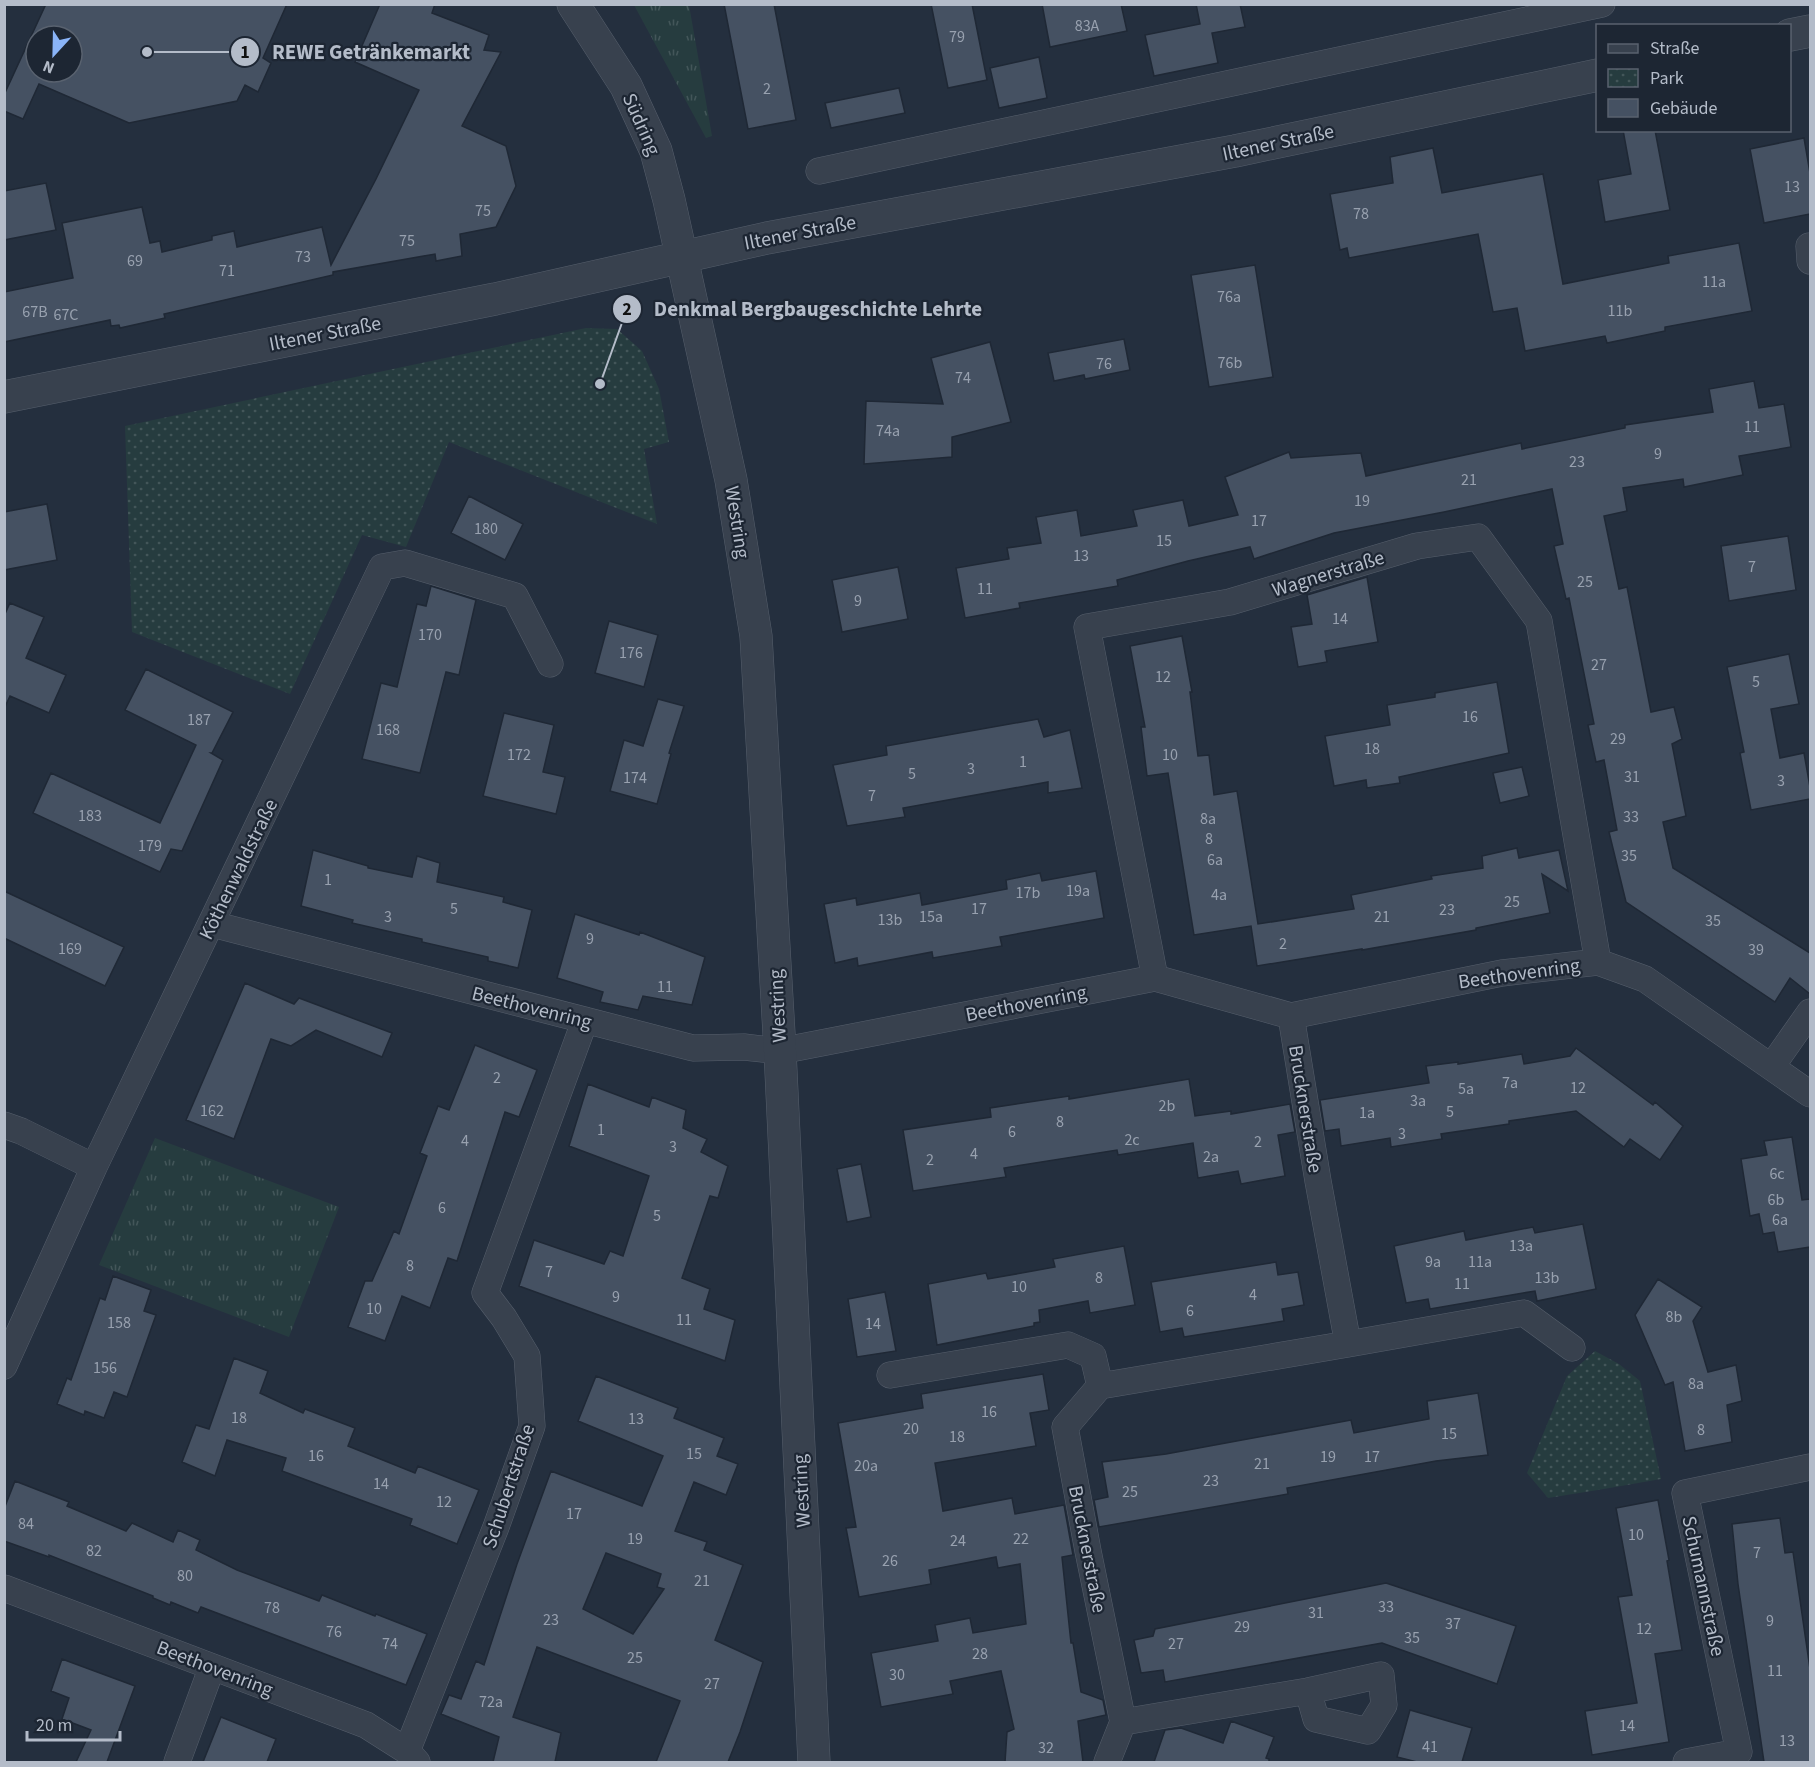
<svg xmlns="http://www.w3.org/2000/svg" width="1815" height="1767" viewBox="0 0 1815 1767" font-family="'Source Sans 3',sans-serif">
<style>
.grass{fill:url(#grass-tufts)}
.park{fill:url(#park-dots)}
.building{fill:#455162;stroke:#1f2835;stroke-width:1.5;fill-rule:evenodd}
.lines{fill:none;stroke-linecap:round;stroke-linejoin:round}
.minor-casing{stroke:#565f6c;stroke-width:27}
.tertiary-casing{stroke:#565f6c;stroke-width:33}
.minor{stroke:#38414e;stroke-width:26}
.tertiary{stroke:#38414e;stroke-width:32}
.labels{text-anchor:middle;stroke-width:4.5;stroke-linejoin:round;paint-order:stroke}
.number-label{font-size:16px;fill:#98a1af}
.street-label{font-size:20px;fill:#b4bcc9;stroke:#1d2633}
.leader{fill:none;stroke:#b4bcc9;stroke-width:2}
.callout-dot{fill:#b4bcc9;stroke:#1d2633;stroke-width:2}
.mark-label{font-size:18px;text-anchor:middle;font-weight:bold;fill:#111}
.callout-label{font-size:21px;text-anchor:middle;font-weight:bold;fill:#b4bcc9;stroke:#1d2633;stroke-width:4.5;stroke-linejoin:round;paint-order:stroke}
</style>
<defs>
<pattern id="grass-tufts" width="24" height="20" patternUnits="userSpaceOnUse" patternTransform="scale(1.5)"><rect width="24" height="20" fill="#263c3f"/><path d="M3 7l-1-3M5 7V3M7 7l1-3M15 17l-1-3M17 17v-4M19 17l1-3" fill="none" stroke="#435659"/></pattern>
<pattern id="park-dots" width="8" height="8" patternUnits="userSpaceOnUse" patternTransform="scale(1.5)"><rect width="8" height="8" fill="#263c3f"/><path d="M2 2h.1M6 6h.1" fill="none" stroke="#435659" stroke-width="1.8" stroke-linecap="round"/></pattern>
</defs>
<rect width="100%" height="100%" fill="#242f3e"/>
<path class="grass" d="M634,5H689L712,136L706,138Z
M155,1138L339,1207L289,1337L99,1265Z"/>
<path class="park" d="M586,328L617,329L642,351L659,389L669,442L644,449L657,524L449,442L406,547L362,535L290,694L132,632L125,426Z
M1595,1351L1619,1364L1640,1381L1661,1479L1604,1489L1548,1498L1527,1473L1567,1376Z"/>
<path class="building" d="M46,4H287L263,58L271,63L258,92L245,85L237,101L129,123L39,84L23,119L4,111V95ZM36,36H72V72H36Z
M380,4H435L432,13L489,35L484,50L501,52L462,126L506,146L516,186L496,227L460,234L462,256L436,261L435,254L333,272V275L164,314L165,318L120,328L119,325L111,326L110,320L4,342V292L73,278L62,223L142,207L150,243L160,241L162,252L212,240V236L234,231L237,247L322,227L331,265L376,179L419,90L355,62Z
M724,4H774L796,120L748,129Z
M931,4H972L987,80L948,88Z
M1042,4H1121L1127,31L1050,47Z
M1196,4H1240L1245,27L1212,33L1218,63L1154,76L1145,35L1200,24Z
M1039,57L1047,98L999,108L990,68Z
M899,88L905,113L831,128L825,103Z
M1623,130H1655L1670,210L1605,222L1598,180L1631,174Z
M1804,138L1810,173V214L1764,223L1750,149Z
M1433,148L1442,193L1543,174L1563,284L1669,263L1668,256L1739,243L1752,311L1665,327V331L1607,343L1605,336L1525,351L1517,308L1493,312L1478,234L1349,258L1347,248L1340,250L1330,194L1393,183L1390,157Z
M46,183L56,230L4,240V191Z
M1255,265L1273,377L1209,387L1191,275Z
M1124,339L1130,370L1085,379L1084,375L1054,381L1048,353Z
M990,342L1011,422L952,437V457L864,464L866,401L943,404L931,358Z
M1754,381L1759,408L1784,404L1791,447L1739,456L1743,475L1684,487L1683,479L1623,488L1627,511L1604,516L1619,589L1627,587L1651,712L1674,707L1682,739L1672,744L1686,816L1663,822L1673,868L1810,953V994L1790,978L1775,1002L1626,902L1609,832L1617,830L1604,760L1596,762L1588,725L1594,724L1569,598L1566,599L1554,546L1563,544L1552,489L1444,512L1334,533L1254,559L1250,547L1188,561L1117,580L1118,586L1019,603L1020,608L965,618L956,568L1009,559L1007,548L1041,543L1036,517L1077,510L1081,536L1137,526L1133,510L1183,500L1189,526L1238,515L1225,477L1289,452L1291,458L1361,453L1366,476L1521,443L1522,449L1625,428V425L1713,412L1709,389Z
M469,496L523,524L505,560L451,533Z
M47,504L57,560L4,570V512Z
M1788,536L1796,590L1729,601L1721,546Z
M898,567L908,619L842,632L832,580Z
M1367,577L1378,642L1325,651L1327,662L1298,667L1291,627L1312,624L1307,595Z
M431,586L476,600L459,675L446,672L420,773L362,759L381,683L397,687L417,604L426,606Z
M10,603L44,617L26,658L66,675L49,713L10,696L4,709V616Z
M609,621L658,635L644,687L595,673Z
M1182,636L1192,692H1190L1198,756L1209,755L1214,795L1237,791L1258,924L1354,909L1351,895L1432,879L1431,876L1483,868L1482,856L1517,848L1519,858L1559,850L1568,891L1542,874L1550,913L1476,928V930L1362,950V949L1257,966L1251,926L1194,935L1168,773L1147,776L1141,727H1145L1130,646Z
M1789,654L1799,704L1771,709L1780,758L1804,753L1810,787V799L1751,810L1740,753L1744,752L1727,667Z
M146,669L233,712L212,753H211L223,760L182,851L171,849L160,872L33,813L51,773L160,823L196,745L125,710Z
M1497,682L1509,753L1399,777L1400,783L1367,788L1366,780L1334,786L1325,736L1390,725L1387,705L1435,697V693Z
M658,699L684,706L669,753L671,754L657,804L610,791L624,740L643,746Z
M504,713L554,725L543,772L565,777L556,814L483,796Z
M1038,719L1044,737L1070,730L1082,788L1048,793V782L903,808L905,817L847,826L833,765L887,755L886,746Z
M1522,767L1529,796L1500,803L1493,773Z
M313,850L368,866V868L412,877L417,856L440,863L437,882L504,897L503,902L532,910L518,968L488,961V957L422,942V939L352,923L353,920L301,906Z
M1096,871L1104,918L1000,937L1002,946L933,958L932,952L858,966L857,958L835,963L824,904L856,898L857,905L920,893L922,905L1007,889L1006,880L1040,873L1042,881Z
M4,891L124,947L105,986L4,938Z
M575,914L639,935L640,932L705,957L692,1005L643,996L638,1010L600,1002L603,992L557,978Z
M245,983L294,1004L299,998L392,1033L382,1057L316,1030L291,1046L271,1039L234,1139L186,1120Z
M475,1045L537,1070L519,1117L505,1112L457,1261L448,1258L430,1308L402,1296L385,1341L348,1327L365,1281H372L394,1231L399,1234L427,1156L420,1153L438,1106L449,1110Z
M1576,1048L1653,1105L1655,1102L1683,1126L1660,1160L1630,1139L1624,1147L1576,1111L1509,1121V1124L1441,1134L1442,1139L1391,1147L1390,1138L1341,1146L1339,1129L1325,1131L1320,1100L1429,1083L1426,1066L1458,1062V1064L1522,1054L1524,1064L1570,1056Z
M1189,1079L1195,1116L1231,1111V1114L1290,1104L1295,1132L1278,1135L1285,1176L1241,1184L1238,1171L1198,1178L1193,1143L1118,1155L1117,1150L1004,1168L1006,1177L913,1191L903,1130L991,1117L990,1108L1069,1096V1099Z
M588,1084L649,1107L652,1097L686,1110L683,1128L707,1139L701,1152L728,1166L718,1198L710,1196L682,1278L710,1289L704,1309L735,1320L725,1361L519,1286L534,1240L604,1264L610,1251L623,1256L649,1176L569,1146Z
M1792,1137L1802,1200L1810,1199V1247L1778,1252L1774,1232L1763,1234L1759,1214L1750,1216L1741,1159L1767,1155L1764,1141Z
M861,1164L871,1217L847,1222L837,1169Z
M1583,1224L1596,1289L1537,1301L1535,1291L1430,1309L1428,1299L1406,1303L1394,1246L1464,1231L1466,1240L1533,1227L1535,1233Z
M1124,1246L1135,1305L1090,1313L1088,1301L1039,1310L1040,1322L1034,1323V1326L937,1345L928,1284L986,1273L988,1279L1055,1267L1053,1259Z
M1276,1262L1278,1275L1298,1272L1304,1305L1282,1309L1284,1321L1184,1337L1182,1328L1160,1332L1151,1282Z
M113,1276L151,1290L144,1311L156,1315L127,1397L114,1392L104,1418L85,1411L84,1415L57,1404L67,1378L71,1380L100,1298L105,1300Z
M1658,1279L1702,1307L1693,1321L1708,1372L1736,1365L1742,1401L1727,1405L1732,1442L1685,1451L1673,1382L1665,1385L1635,1315Z
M885,1292L896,1351L857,1357L848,1299Z
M234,1358L268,1371L260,1393L303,1413L305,1409L355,1428L348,1446L415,1473L418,1466L479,1490L457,1544L410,1525L412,1519L282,1471L286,1458L227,1440L215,1476L182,1462L196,1425L209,1429Z
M1043,1374L1049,1410L1030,1413L1036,1446L935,1463L943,1511L1012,1498L1015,1514L1064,1505L1073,1555L1062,1557L1071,1643H1073L1081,1692L1103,1700L1106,1715L1078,1721L1083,1762H1005L1007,1732L1014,1729L1001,1671L950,1681L953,1694L881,1707L871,1653L938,1641L935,1625L970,1618L973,1633L1026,1624L1020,1564L998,1568L996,1557L929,1570L931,1584L859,1597L846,1528L856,1527L838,1423L923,1408L921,1394Z
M596,1376L678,1408L674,1418L724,1438L717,1456L738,1464L726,1495L694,1482L675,1531L707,1542L704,1550L743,1565L715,1640L763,1662L740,1732L728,1762H656L680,1701L537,1647L513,1717L561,1733L555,1762H493L499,1737L441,1714L449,1695L461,1699L476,1661L484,1665L517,1564L551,1471L642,1506L663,1456L578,1421ZM606,1553L661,1574L657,1587L664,1589L633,1634L583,1609Z
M1478,1393L1488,1455L1436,1461L1287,1488L1288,1494L1099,1527L1094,1500L1108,1497L1102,1462L1166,1454L1351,1420L1354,1433L1429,1419L1427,1401Z
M15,1481L69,1502L67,1506L126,1531L132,1523L173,1542L178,1530L200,1540L196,1550L237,1570L319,1601L322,1595L375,1616L376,1614L427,1634L406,1685L201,1607L198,1613L171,1602L170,1605L153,1598V1596L49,1555V1557L4,1541V1509Z
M1658,1500L1669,1560L1667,1561L1682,1650L1655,1654L1669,1742L1592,1755L1585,1711L1637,1703L1618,1597L1632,1595L1616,1508Z
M1780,1518L1785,1553L1793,1552L1810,1669V1762H1764L1738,1584L1732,1524Z
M1386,1583L1516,1626L1497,1684L1382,1643L1165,1682L1163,1670L1141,1673L1134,1640L1153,1636L1155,1629Z
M62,1659L135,1686L107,1762H76L91,1730L62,1719L69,1698L51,1691Z
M1410,1710L1472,1728L1462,1762H1417L1397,1757Z
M221,1717L276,1739L267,1762H203Z
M1231,1721L1274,1737L1266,1758L1269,1759V1762H1154L1165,1730L1181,1728L1223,1743Z"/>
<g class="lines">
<defs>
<path id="minor" d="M819,171L1602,4
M1810,246H1809L1810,261
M212,924L693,1048L744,1047L780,1051L1155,978L1291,1016L1502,973L1598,962L1645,979L1810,1094
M1155,978L1087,627L1230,602L1417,546L1478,537L1539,621L1598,962
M1772,1066L1810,1012
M4,1125L21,1131L94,1167
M1348,1344L1524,1313L1572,1348
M4,1366L94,1167L382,567L405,563L515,596L550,664
M890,1375L1068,1345L1093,1356L1100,1386
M4,1588L366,1725L407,1751L417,1762
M1123,1722L1308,1691L1381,1675L1384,1705L1368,1731L1316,1719L1308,1691
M407,1751L496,1527L532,1426L527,1356L504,1318L485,1293L585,1020
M177,1762L212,1667
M1107,1762L1123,1722L1088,1551L1065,1427L1100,1386L1348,1344L1318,1181L1291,1016
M1686,1762L1739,1752L1685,1493L1810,1467"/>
<path id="tertiary" d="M573,4L626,86L656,151L669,200L731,480L756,636L780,1051L814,1762
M1790,35L1810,31
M4,397L495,299L767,238L1235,151L1598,75"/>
</defs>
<use href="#minor" class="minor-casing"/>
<use href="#tertiary" class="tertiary-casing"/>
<use href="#minor" class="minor"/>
<use href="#tertiary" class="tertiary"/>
</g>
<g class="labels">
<g class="number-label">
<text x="1087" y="31">83A</text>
<text x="957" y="42">79</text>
<text x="767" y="94">2</text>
<text x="1792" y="192">13</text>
<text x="483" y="216">75</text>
<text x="1361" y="219">78</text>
<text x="407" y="246">75</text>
<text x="303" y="262">73</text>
<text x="135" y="266">69</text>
<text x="227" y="276">71</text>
<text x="1714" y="287">11a</text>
<text x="1229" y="302">76a</text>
<text x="1620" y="316">11b</text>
<text x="35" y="317">67B</text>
<text x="66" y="320">67C</text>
<text x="1230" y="368">76b</text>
<text x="1104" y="369">76</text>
<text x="963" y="383">74</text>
<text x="1752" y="432">11</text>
<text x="888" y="436">74a</text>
<text x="1658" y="459">9</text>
<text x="1577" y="467">23</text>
<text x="1469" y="485">21</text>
<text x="1362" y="506">19</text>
<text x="1259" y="526">17</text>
<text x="486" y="534">180</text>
<text x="1164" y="546">15</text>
<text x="1081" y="561">13</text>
<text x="1752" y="572">7</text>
<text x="1585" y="587">25</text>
<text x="985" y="594">11</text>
<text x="858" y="606">9</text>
<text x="1340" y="624">14</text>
<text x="430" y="640">170</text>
<text x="631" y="658">176</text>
<text x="1599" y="670">27</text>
<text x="1163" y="682">12</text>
<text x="1756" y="687">5</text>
<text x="1470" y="722">16</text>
<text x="199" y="725">187</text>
<text x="388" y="735">168</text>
<text x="1618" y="744">29</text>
<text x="1372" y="754">18</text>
<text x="519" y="760">172</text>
<text x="1170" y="760">10</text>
<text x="1023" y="767">1</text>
<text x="971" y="774">3</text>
<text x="912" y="779">5</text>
<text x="1632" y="782">31</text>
<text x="635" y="783">174</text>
<text x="1781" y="786">3</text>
<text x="872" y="801">7</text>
<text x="90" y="821">183</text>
<text x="1631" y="822">33</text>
<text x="1208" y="824">8a</text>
<text x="1209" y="844">8</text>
<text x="150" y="851">179</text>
<text x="1629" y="861">35</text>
<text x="1215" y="865">6a</text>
<text x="328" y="885">1</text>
<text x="1078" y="896">19a</text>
<text x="1028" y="898">17b</text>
<text x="1219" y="900">4a</text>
<text x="1512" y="907">25</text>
<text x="454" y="914">5</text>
<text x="979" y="914">17</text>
<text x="1447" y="915">23</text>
<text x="388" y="922">3</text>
<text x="931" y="922">15a</text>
<text x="1382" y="922">21</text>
<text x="890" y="925">13b</text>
<text x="1713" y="926">35</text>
<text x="590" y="944">9</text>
<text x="1283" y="949">2</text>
<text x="70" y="954">169</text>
<text x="1756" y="955">39</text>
<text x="665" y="992">11</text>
<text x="497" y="1083">2</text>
<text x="1510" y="1088">7a</text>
<text x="1578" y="1093">12</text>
<text x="1466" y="1094">5a</text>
<text x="1418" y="1106">3a</text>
<text x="1167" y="1111">2b</text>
<text x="212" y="1116">162</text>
<text x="1450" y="1117">5</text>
<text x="1367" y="1118">1a</text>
<text x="1060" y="1127">8</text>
<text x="601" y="1135">1</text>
<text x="1012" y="1137">6</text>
<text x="1402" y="1139">3</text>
<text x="1132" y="1145">2c</text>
<text x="465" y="1146">4</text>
<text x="1258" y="1147">2</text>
<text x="673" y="1152">3</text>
<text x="974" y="1159">4</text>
<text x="1211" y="1162">2a</text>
<text x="930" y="1165">2</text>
<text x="1777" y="1179">6c</text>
<text x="1776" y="1205">6b</text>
<text x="442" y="1213">6</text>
<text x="657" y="1221">5</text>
<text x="1780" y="1225">6a</text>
<text x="1521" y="1251">13a</text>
<text x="1433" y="1267">9a</text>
<text x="1480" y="1267">11a</text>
<text x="410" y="1271">8</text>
<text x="549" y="1277">7</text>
<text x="1099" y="1283">8</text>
<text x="1547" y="1283">13b</text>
<text x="1462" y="1289">11</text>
<text x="1019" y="1292">10</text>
<text x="1253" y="1300">4</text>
<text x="616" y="1302">9</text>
<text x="374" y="1314">10</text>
<text x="1190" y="1316">6</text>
<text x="1674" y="1322">8b</text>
<text x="684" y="1325">11</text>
<text x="119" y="1328">158</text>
<text x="873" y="1329">14</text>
<text x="105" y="1373">156</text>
<text x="1696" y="1389">8a</text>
<text x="989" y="1417">16</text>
<text x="239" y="1423">18</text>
<text x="636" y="1424">13</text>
<text x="911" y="1434">20</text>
<text x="1701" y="1435">8</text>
<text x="1449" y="1439">15</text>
<text x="957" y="1442">18</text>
<text x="694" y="1459">15</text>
<text x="316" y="1461">16</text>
<text x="1328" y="1462">19</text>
<text x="1372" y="1462">17</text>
<text x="1262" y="1469">21</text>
<text x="866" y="1471">20a</text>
<text x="1211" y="1486">23</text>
<text x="381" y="1489">14</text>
<text x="1130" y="1497">25</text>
<text x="444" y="1507">12</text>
<text x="574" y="1519">17</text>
<text x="26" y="1529">84</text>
<text x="1636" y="1540">10</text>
<text x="635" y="1544">19</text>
<text x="1021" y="1544">22</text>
<text x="958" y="1546">24</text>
<text x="94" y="1556">82</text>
<text x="1757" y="1558">7</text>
<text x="890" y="1566">26</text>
<text x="185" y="1581">80</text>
<text x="702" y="1586">21</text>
<text x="1386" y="1612">33</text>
<text x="272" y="1613">78</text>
<text x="1316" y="1618">31</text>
<text x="551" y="1625">23</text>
<text x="1770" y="1626">9</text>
<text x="1453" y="1629">37</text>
<text x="1242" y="1632">29</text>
<text x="1644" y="1634">12</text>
<text x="334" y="1637">76</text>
<text x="1412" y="1643">35</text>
<text x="390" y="1649">74</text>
<text x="1176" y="1649">27</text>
<text x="980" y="1659">28</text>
<text x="635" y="1663">25</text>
<text x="1775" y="1676">11</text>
<text x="897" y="1680">30</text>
<text x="712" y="1689">27</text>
<text x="491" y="1707">72a</text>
<text x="1627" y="1731">14</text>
<text x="1787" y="1746">13</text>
<text x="1430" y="1752">41</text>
<text x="1046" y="1753">32</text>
</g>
<g class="street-label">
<text transform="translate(642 124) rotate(66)" y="7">Südring</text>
<text transform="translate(1278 142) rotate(-12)" y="7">Iltener Straße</text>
<text transform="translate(800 232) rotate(-11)" y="7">Iltener Straße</text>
<text transform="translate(325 333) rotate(-11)" y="7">Iltener Straße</text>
<text transform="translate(738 522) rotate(81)" y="7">Westring</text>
<text transform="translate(1328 573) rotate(-17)" y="7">Wagnerstraße</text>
<text transform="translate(238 869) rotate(-64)" y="7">Köthenwaldstraße</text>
<text transform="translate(1519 973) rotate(-8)" y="7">Beethovenring</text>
<text transform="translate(1026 1003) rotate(-11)" y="7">Beethovenring</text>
<text transform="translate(777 1006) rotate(-93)" y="7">Westring</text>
<text transform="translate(532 1007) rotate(14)" y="7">Beethovenring</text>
<text transform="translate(1306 1109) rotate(81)" y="7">Brucknerstraße</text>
<text transform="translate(508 1486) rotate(-72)" y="7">Schubertstraße</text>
<text transform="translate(801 1491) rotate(-93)" y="7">Westring</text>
<text transform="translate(1088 1549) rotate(79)" y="7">Brucknerstraße</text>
<text transform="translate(1704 1586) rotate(78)" y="7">Schumannstraße</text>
<text transform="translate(215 1668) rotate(21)" y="7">Beethovenring</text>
</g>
</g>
<path class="leader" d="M147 52L245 52M600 384L627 309"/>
<g class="callout-dot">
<circle cx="147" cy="52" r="6"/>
<circle cx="600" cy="384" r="6"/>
<circle cx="245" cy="52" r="15"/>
<circle cx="627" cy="309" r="15"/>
</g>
<g class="mark-label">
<text x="245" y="58">1</text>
<text x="627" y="315">2</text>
</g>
<g class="callout-label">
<text x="371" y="59">REWE Getränkemarkt</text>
<text x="818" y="316">Denkmal Bergbaugeschichte Lehrte</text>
</g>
<rect width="1815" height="1767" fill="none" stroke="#b4bcc9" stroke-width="12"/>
<rect x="1596" y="24" width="195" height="108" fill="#1d2633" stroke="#59626f" stroke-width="1.5"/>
<rect x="1608" y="44" width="30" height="9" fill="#38414e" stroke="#59626f" stroke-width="1.5"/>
<text x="1650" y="54" font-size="18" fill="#b4bcc9">Straße</text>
<rect x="1608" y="69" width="30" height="18" fill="url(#park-dots)" stroke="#59626f" stroke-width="1.5"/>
<text x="1650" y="84" font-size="18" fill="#b4bcc9">Park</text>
<rect x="1608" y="99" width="30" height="18" fill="#455162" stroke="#59626f" stroke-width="1.5"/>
<text x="1650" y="114" font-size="18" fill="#b4bcc9">Gebäude</text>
<g transform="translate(54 54) rotate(202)"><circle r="28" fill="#1d2633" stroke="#59626f" stroke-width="1.5"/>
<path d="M0-4.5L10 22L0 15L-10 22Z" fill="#8ab4f8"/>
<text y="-9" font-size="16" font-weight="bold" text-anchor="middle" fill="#b4bcc9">N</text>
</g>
<path d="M27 1731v9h93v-9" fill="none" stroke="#b4bcc9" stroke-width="3"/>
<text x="36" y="1731" font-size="18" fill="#b4bcc9" stroke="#1d2633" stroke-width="4.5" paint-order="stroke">20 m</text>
</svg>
